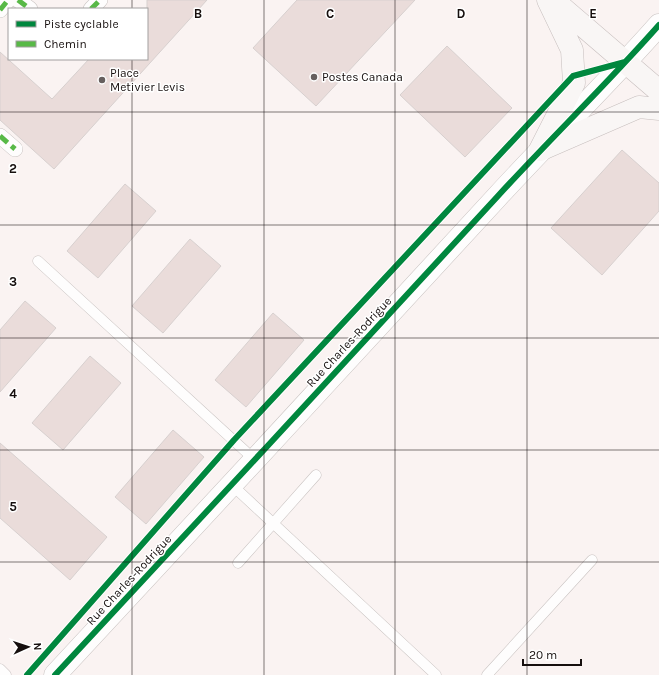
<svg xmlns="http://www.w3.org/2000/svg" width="659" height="675" viewBox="0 0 659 675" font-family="Karla,sans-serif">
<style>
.building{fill:#eadcda;stroke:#d7d0cf}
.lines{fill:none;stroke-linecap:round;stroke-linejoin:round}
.service-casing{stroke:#c8c2c0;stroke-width:11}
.pedestrian-casing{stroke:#c8c2c0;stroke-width:16}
.tertiary-casing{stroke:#c8c2c0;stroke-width:23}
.primary-casing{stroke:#c6bebd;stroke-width:23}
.service{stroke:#fefdfd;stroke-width:10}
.pedestrian{stroke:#fefdfd;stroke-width:15}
.tertiary{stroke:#fefdfd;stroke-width:22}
.primary{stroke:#f9f6f5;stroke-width:22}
.quiet{stroke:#58b947;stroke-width:5;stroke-dasharray:10 5;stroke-linecap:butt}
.cycleway-casing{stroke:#fff;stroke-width:8}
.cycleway{stroke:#00873e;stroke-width:6}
.grid{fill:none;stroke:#160f0e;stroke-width:1;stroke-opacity:0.55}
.poi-dot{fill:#665f5e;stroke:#fff;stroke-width:1.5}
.labels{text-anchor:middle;stroke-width:3;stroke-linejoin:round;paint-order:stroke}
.poi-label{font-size:12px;fill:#160f0e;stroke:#fff;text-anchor:start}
.street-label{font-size:12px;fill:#160f0e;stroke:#fff}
.grid-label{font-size:13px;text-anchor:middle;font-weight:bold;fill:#160f0e;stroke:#fff;stroke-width:3;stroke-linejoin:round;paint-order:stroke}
</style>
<rect width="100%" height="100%" fill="#faf3f2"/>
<path class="building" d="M147,0H207L54,169L0,120V52L52,99L89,59H147Z
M297,0H415L316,106L253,48Z
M447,46L512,108L465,157L400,95Z
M622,150L659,183V211L602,275L551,228Z
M125,184L156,211L98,278L67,251Z
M190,239L221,266L163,333L132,306Z
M25,301L56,328L0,392V330Z
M273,313L304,340L246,407L215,380Z
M90,356L121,383L63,450L32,423Z
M173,430L204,457L146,524L115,497Z
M0,443L107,537L70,580L0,518Z"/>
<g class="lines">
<defs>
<path id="service" d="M38,261L255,460
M232,485L436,675
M238,563L316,475
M0,669L6,675
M487,675L592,560"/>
<path id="pedestrian" d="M18,0L30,9
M91,9L100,0
M0,10L8,0
M0,136L15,149"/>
<path id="tertiary" d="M55,675C203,516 350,357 497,197C550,139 607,84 659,25"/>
<path id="primary" d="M553,0L659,91
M540,150L574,83L572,50L548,0
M540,150L639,107L659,109"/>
</defs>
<use href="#service" class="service-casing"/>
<use href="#pedestrian" class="pedestrian-casing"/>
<use href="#tertiary" class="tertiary-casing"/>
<use href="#primary" class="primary-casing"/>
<use href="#service" class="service"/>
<use href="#pedestrian" class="pedestrian"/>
<use href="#tertiary" class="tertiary"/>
<use href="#primary" class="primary"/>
<path class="quiet" d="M18,0L30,9
M91,9L100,0
M0,10L8,0
M0,136L15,149"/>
<defs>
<path id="cycleway" d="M27,675L234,440L573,76L625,62
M55,675C203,516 350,357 497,197C550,139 607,84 659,25"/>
</defs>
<use href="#cycleway" class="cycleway-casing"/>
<use href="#cycleway" class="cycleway"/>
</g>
<path class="grid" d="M132,0V9M264,0V675M395,0V675M527,0V675M132,59V675M0,112H659M0,225H659M0,338H659M0,450H659M0,562H659"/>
<g class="poi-dot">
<circle cx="314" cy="77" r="4"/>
<circle cx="102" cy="80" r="4"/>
</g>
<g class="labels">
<g class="poi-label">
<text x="110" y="77">Place<tspan x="110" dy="14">Metivier Levis</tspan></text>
<text x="322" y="81">Postes Canada</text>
</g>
<g class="street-label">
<text transform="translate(349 342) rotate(-47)" y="4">Rue Charles-Rodrigue</text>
<text transform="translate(129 580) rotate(-47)" y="4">Rue Charles-Rodrigue</text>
</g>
</g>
<g class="grid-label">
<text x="198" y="18">B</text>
<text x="330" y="18">C</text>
<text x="461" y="18">D</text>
<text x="593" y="18">E</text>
<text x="13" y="173">2</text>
<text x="13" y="286">3</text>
<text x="13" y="398">4</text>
<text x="13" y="511">5</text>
</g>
<rect x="8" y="8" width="140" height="52" fill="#ffffff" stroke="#a29f9f"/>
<rect x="16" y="21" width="20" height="6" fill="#00873e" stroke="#a29f9f"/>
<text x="44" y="28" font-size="12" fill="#160f0e">Piste cyclable</text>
<rect x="16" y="41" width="20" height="6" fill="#58b947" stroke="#a29f9f"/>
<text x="44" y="48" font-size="12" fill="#160f0e">Chemin</text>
<g transform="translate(28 647) rotate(87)" stroke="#ffffff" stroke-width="3" paint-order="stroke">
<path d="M0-3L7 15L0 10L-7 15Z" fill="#160f0e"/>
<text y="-6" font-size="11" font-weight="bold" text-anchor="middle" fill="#160f0e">N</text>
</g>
<path d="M523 659v6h58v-6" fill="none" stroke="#160f0e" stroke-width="2"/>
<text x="529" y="659" font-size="12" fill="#160f0e" stroke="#ffffff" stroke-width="3" paint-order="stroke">20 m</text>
</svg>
